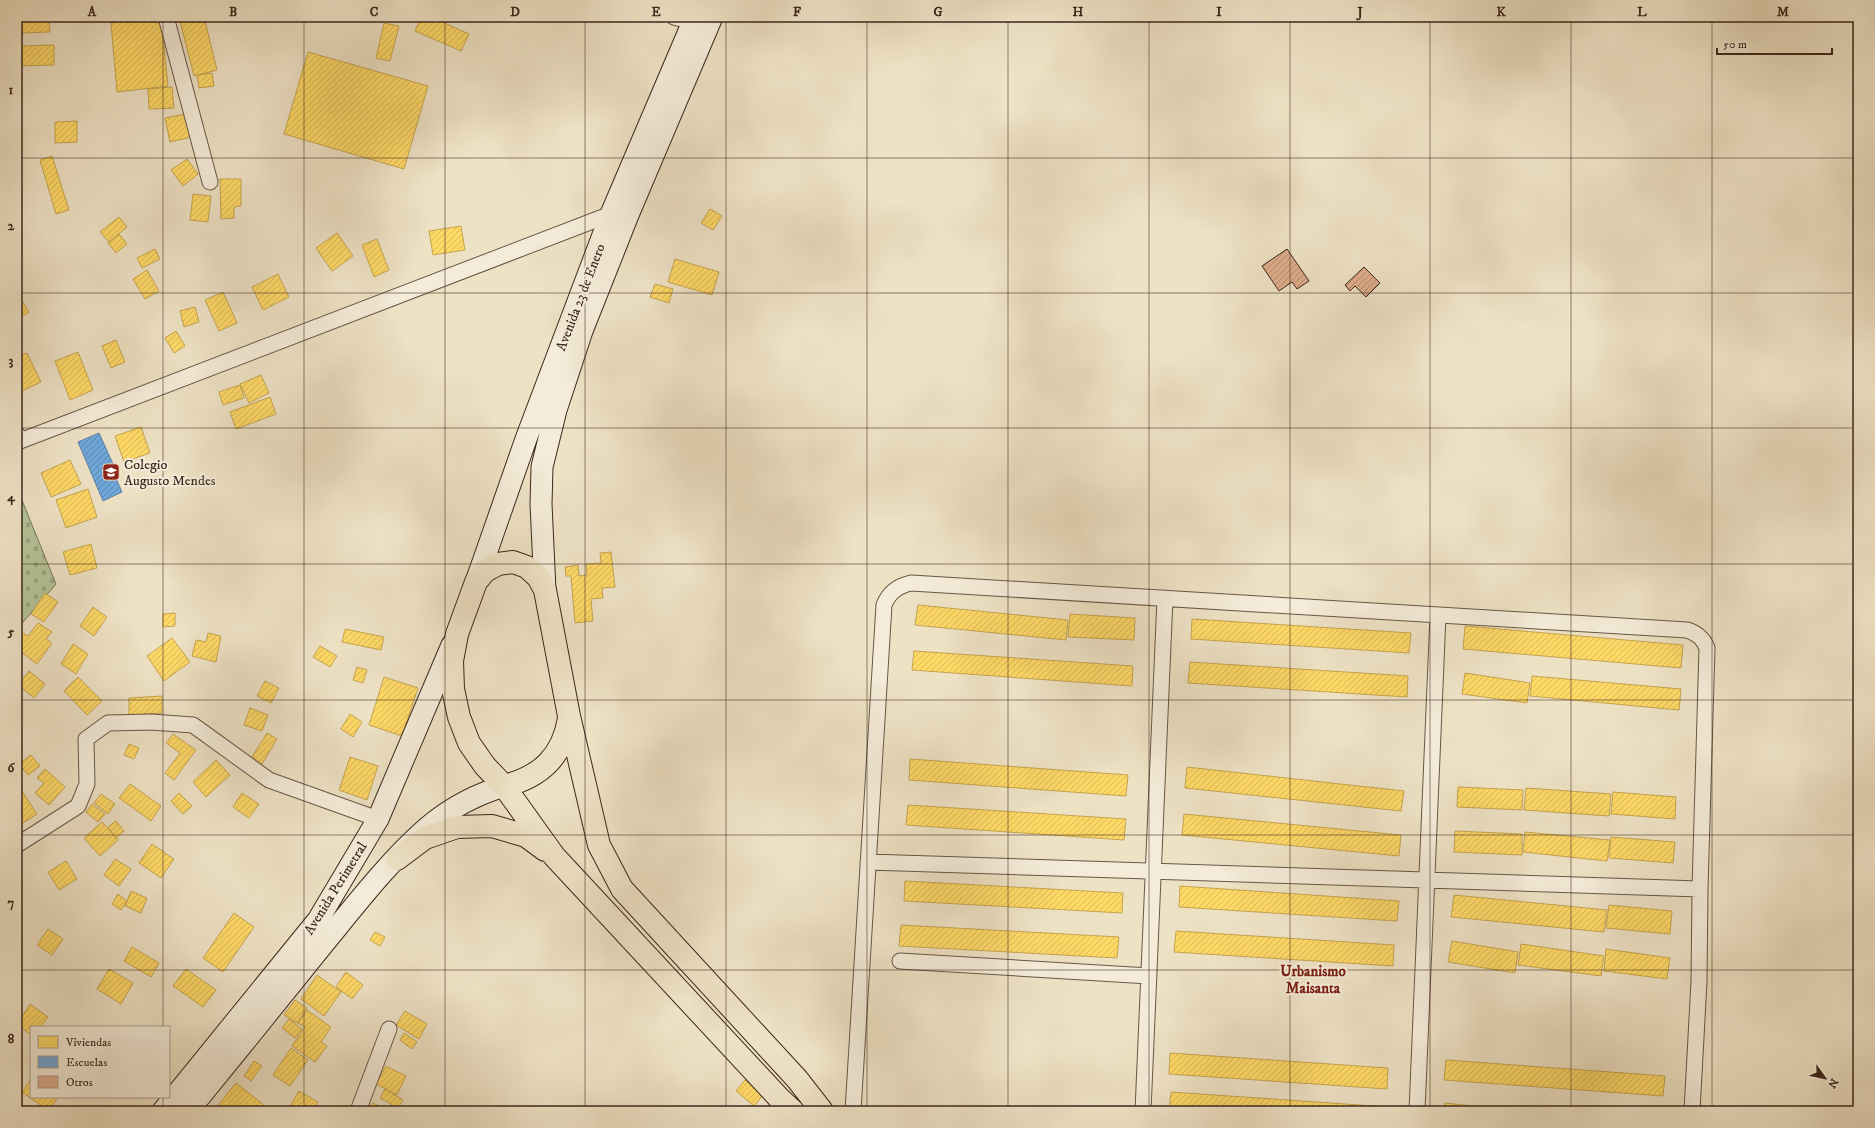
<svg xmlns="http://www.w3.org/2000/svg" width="1875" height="1128" viewBox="0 0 1875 1128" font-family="'IM FELL DW Pica',serif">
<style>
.cemetery{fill:url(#cemetery-stones);stroke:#78765a}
.homes{fill:url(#homes-hatch);stroke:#c4a450}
.schools{fill:url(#schools-hatch);stroke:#5f81a2}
.building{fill:url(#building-hatch);stroke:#3b271c}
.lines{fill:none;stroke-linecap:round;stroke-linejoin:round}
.street-casing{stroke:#685646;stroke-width:17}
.secondary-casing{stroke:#3b271c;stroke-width:23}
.highway-casing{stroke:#3b271c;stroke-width:24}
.street{stroke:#f4ecd9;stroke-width:15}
.secondary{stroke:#f4ecd9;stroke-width:21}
.highway{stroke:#eee2c5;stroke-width:22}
.grid{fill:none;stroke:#3b271c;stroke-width:1;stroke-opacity:0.55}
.labels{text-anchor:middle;stroke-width:4;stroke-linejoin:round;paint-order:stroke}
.street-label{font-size:14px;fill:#3b271c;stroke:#f4ecd9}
.poi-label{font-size:14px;fill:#3b271c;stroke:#f4ecd9;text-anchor:start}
.neighbourhood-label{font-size:15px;font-weight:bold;fill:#7a1f14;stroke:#f4ecd9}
.neatline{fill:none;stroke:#3b271c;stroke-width:1.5}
.grid-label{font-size:13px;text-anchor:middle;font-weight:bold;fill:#3b271c}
</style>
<defs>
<pattern id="cemetery-stones" width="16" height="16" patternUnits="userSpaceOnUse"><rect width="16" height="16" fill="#b4c498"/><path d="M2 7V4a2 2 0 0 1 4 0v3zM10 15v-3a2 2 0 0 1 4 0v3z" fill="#9ca882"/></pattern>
<pattern id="homes-hatch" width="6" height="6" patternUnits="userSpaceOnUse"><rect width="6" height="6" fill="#ffd966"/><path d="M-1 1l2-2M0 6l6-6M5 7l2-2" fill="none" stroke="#dbba58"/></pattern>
<pattern id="schools-hatch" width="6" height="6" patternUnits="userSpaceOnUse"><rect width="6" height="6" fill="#6fa8dc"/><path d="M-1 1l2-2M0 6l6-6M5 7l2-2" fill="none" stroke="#5c89b2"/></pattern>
<pattern id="building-hatch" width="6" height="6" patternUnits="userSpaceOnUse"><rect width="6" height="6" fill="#e0ad8c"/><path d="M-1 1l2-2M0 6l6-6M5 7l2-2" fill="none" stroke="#b78d72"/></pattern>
</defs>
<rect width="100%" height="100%" fill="#eee2c5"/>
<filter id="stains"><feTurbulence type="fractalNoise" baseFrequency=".005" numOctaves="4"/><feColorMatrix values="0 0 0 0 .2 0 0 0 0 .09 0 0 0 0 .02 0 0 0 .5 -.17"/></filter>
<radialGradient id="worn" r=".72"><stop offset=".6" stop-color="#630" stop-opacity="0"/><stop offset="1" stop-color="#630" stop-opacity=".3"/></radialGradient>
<path class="cemetery" d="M17,488L56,584L17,629Z"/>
<path class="homes" d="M21,17H49L50,32L22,33Z
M179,17H204L217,70L194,76Z
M421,17H431L469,34L461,51L415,31Z
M161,18L168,86L117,92L111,23Z
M384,23L399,26L390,61L376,58Z
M54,45V65L17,66V46Z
M308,52L428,86L404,169L284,134Z
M212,73L214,86L199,88L197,75Z
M172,87L174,108L149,109L148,89Z
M191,113L196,136L170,142L165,118Z
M77,121V142L55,143V122Z
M52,156L69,210L56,214L40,160Z
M187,159L198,174L183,186L171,170Z
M220,179H241V206L234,207V218L221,219Z
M193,194L211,196L208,222L190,220Z
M710,209L722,216L713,230L701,223Z
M119,217L127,227L109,242L100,232Z
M461,226L465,250L433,255L429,231Z
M337,233L353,256L332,271L316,248Z
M119,234L127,244L116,253L108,243Z
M377,239L389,270L374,277L362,245Z
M155,249L160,259L142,268L137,258Z
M675,259L719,272L712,295L668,282Z
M147,270L159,291L145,299L133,279Z
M278,274L289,297L263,310L252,287Z
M655,284L673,289L669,303L650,297Z
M223,292L237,323L219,331L205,300Z
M17,293L29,312L17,320Z
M195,307L199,322L184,327L180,311Z
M176,331L185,346L174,353L165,338Z
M116,340L125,362L111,368L102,346Z
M78,352L93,390L70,400L55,361Z
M27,353L41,382L22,391L17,381V357Z
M261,375L269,393L249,403L240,384Z
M240,385L244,398L223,405L219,392Z
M270,397L276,414L236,429L230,412Z
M141,427L150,453L124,462L115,436Z
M70,460L81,484L51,497L41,473Z
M88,489L97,517L66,528L56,500Z
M91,544L97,568L70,575L63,552Z
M611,552L615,587L602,588L603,598L591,599L593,621L575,623L571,576H566L565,567L578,565L579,576L587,575L586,564L601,563L600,553Z
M45,593L58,602L44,622L31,614Z
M918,605L1068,620L1066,640L915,625Z
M93,607L107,617L94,636L80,626Z
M175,613V626L163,627V614Z
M1070,614L1135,618L1134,640L1068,637Z
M1192,619L1411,633L1409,653L1191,639Z
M38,623L52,632L46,639L52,643L37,664L17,649V638L21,632L28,636Z
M1465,626L1683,645L1681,668L1463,649Z
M345,629L384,637L381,650L342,642Z
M208,633L221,636L216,662L192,656L196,640L206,642Z
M172,638L190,662L164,681L147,656Z
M73,644L88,654L76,674L61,664Z
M320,646L337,656L330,667L313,657Z
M914,651L1133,666L1132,686L912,670Z
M1190,662L1408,676L1407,697L1188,683Z
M357,667L367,670L363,683L353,680Z
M29,671L45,684L34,698L18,685Z
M1465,673L1530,683L1527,703L1462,694Z
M1532,676L1681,689L1679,710L1530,696Z
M78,677L102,701L87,715L64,691Z
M384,677L418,688L402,736L369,725Z
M265,681L279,688L271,703L257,696Z
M162,696V713L129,715V698Z
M250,708L268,715L262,731L244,725Z
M350,714L362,722L353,737L341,729Z
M267,733L277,739L262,764L252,757Z
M173,734L196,750L174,780L165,773L180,753L166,743Z
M129,744L139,748L134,759L124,755Z
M31,755L40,766L28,775L19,764Z
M350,757L378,766L367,800L339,790Z
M910,759L1128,775L1126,796L909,780Z
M216,760L230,775L206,797L193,782Z
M1187,767L1404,791L1401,811L1185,788Z
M45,769L65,787L49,805L35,793L44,783L37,778Z
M130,784L161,806L151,821L119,798Z
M1458,787L1523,790L1522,810L1457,807Z
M1526,788L1611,794L1609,816L1524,810Z
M22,791L37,814L23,823L17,812V794Z
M1613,792L1676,797L1675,819L1611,814Z
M179,793L192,806L183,814L171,801Z
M242,793L259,804L249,818L233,807Z
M101,794L115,804L108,814L94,803Z
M92,804L105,814L98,822L86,812Z
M908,805L1126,819L1124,840L906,825Z
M1184,814L1401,835L1399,856L1182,835Z
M116,821L124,831L116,838L108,827Z
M102,822L118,840L100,856L84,838Z
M1455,831L1522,834V855L1454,852Z
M1525,832L1610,840L1607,861L1523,852Z
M1611,837L1675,842L1673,863L1609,858Z
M152,844L174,859L161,878L139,863Z
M115,859L131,869L119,886L104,875Z
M66,861L77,879L59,890L48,872Z
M905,881L1123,893L1122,913L904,901Z
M1180,886L1399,901L1397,921L1179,907Z
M131,891L147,898L141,913L125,906Z
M118,894L127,901L121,910L112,904Z
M1454,895L1607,910L1604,932L1451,917Z
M1609,905L1672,911L1670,934L1606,928Z
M234,913L254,927L223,972L203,958Z
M901,925L1119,937L1117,958L899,946Z
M48,929L63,939L52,955L37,945Z
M1176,931L1394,945L1393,966L1174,952Z
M375,932L385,937L380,946L370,940Z
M1452,941L1518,952L1515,973L1448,962Z
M1521,944L1604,956L1601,976L1518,965Z
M132,947L159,963L151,977L124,961Z
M1606,949L1670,958L1667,979L1604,971Z
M109,969L133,983L121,1004L97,989Z
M186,969L216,990L203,1007L173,986Z
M346,972L363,985L352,999L336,987Z
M317,975L341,992L324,1016L301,999Z
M295,1000L307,1008L297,1023L284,1015Z
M30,1004L48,1017L40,1027H31V1035L17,1025Z
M307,1010L331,1027L321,1042L327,1046L315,1062L292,1046L305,1027L298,1023Z
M405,1011L427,1024L419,1039L396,1025Z
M289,1019L302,1029L295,1038L282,1028Z
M404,1033L417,1042L412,1049L400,1040Z
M291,1048L308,1060L290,1086L273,1075Z
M1170,1053L1388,1068L1387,1089L1169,1074Z
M1446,1060L1665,1076L1663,1096L1444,1080Z
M254,1061L262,1066L251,1081L244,1076Z
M386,1066L406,1076L397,1095L376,1084Z
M31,1079V1097H58L49,1111L22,1092Z
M745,1080L763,1095L754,1106L736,1091Z
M236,1083L265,1106L261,1111L214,1110Z
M385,1089L403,1100L398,1108L380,1098Z
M299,1091L318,1102L313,1110L316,1111H287Z
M1171,1092L1389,1107L1388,1111H1169Z
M373,1103L389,1111H369Z
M1445,1103L1519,1111H1444Z
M17,1104L26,1109L25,1111H17Z"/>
<path class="schools" d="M99,433L118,475L115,476L122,492L103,501L78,442Z"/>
<path class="building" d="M1287,249L1309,281L1297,289L1292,282L1279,291L1262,266Z
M1364,267L1380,283L1366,297L1355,286L1350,291L1345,285Z"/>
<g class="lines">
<defs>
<path id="street" d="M166,17L210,182
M674,17L692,22
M17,434L20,441L611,214
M17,845L78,806L87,784L86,739L108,723L151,722L193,725L269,780L378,819
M868,862L1700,889
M900,961L1149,976
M358,1111L389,1029
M853,1111L884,605C889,592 898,586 911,583L1687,630C1697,633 1703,638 1707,648L1700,889L1699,982L1692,1111
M1143,1111L1165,598
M1417,1111L1438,615"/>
<path id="secondary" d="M476,582L526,439L611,214L695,17
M545,590L541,504L542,467L556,410L582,331L628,215L712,17
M163,1111L318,920L378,819L452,645
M188,1111C234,1055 280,998 325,942C356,904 395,854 433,823C454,806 478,794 504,786"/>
<path id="highway" d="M504,786C541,777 563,756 569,718
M397,859L425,838L457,827L492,826L526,836L545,850
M793,1111L779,1098L554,856L504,786L485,766L469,743L459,717L453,689L452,661L457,634L476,582L485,571L498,564L513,562L527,567L538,577L545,590L569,716L599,845L622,889L797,1079L822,1111"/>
</defs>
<use href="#street" class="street-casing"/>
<use href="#secondary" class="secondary-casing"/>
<use href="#highway" class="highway-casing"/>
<use href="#street" class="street"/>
<use href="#secondary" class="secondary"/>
<use href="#highway" class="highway"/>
</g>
<path class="grid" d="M163,17V1027M304,17V1111M445,17V1111M585,17V1111M726,17V1111M867,17V1111M1008,17V1111M1149,17V1111M1290,17V1111M1430,17V1111M1571,17V1111M1712,17V1111M17,158H1858M17,293H1858M17,428H1858M17,564H1858M17,700H1858M17,835H1858M17,970H1858M163,1097V1111"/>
<defs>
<symbol id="school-square" viewBox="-11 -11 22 22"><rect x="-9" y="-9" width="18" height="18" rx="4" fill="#8f2418" stroke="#f4ecd9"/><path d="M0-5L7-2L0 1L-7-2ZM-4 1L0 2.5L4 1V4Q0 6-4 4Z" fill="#fff"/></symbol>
</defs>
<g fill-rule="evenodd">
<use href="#school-square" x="101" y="462" width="20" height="20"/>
</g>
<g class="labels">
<g class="street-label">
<text transform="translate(580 297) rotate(-69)" y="5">Avenida 23 de Enero</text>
<text transform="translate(335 888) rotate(-58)" y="5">Avenida Perimetral</text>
</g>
<g class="poi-label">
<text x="124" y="469">Colegio<tspan x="124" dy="16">Augusto Mendes</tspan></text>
</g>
<g class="neighbourhood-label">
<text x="1313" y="976">Urbanismo<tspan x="1313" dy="17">Maisanta</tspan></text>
</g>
</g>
<rect width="1875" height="1128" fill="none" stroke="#eee2c5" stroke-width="44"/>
<rect x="30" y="1026" width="140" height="72" fill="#f4ecd9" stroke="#aa9d8d"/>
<rect x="38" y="1036" width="20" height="12" fill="#ffd966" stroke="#aa9d8d"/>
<text x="66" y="1046" font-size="12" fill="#3b271c">Viviendas</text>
<rect x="38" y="1056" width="20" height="12" fill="#6fa8dc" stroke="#aa9d8d"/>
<text x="66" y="1066" font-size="12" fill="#3b271c">Escuelas</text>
<rect x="38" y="1076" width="20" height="12" fill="#e0ad8c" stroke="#aa9d8d"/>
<text x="66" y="1086" font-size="12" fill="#3b271c">Otros</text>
<g transform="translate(1825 1078) rotate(123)" stroke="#f4ecd9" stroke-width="3" paint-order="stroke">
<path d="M0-3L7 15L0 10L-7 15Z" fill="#3b271c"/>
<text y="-6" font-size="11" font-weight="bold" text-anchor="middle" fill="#3b271c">N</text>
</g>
<path d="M1717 48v6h115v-6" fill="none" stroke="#3b271c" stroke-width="2"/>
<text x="1723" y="48" font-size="12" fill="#3b271c" stroke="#f4ecd9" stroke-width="3" paint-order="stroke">50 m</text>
<rect x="22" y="22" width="1831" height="1084" class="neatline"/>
<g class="grid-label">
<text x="92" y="16">A</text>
<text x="233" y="16">B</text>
<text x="374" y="16">C</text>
<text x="515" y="16">D</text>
<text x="656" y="16">E</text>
<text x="797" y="16">F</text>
<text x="938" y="16">G</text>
<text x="1078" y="16">H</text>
<text x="1219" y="16">I</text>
<text x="1360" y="16">J</text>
<text x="1501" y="16">K</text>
<text x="1642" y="16">L</text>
<text x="1783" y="16">M</text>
<text x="11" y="94">1</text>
<text x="11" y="230">2</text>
<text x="11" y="365">3</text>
<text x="11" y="501">4</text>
<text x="11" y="636">5</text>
<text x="11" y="772">6</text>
<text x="11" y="907">7</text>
<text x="11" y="1043">8</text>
</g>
<rect width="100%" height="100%" filter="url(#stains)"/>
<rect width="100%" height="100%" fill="url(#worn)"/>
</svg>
